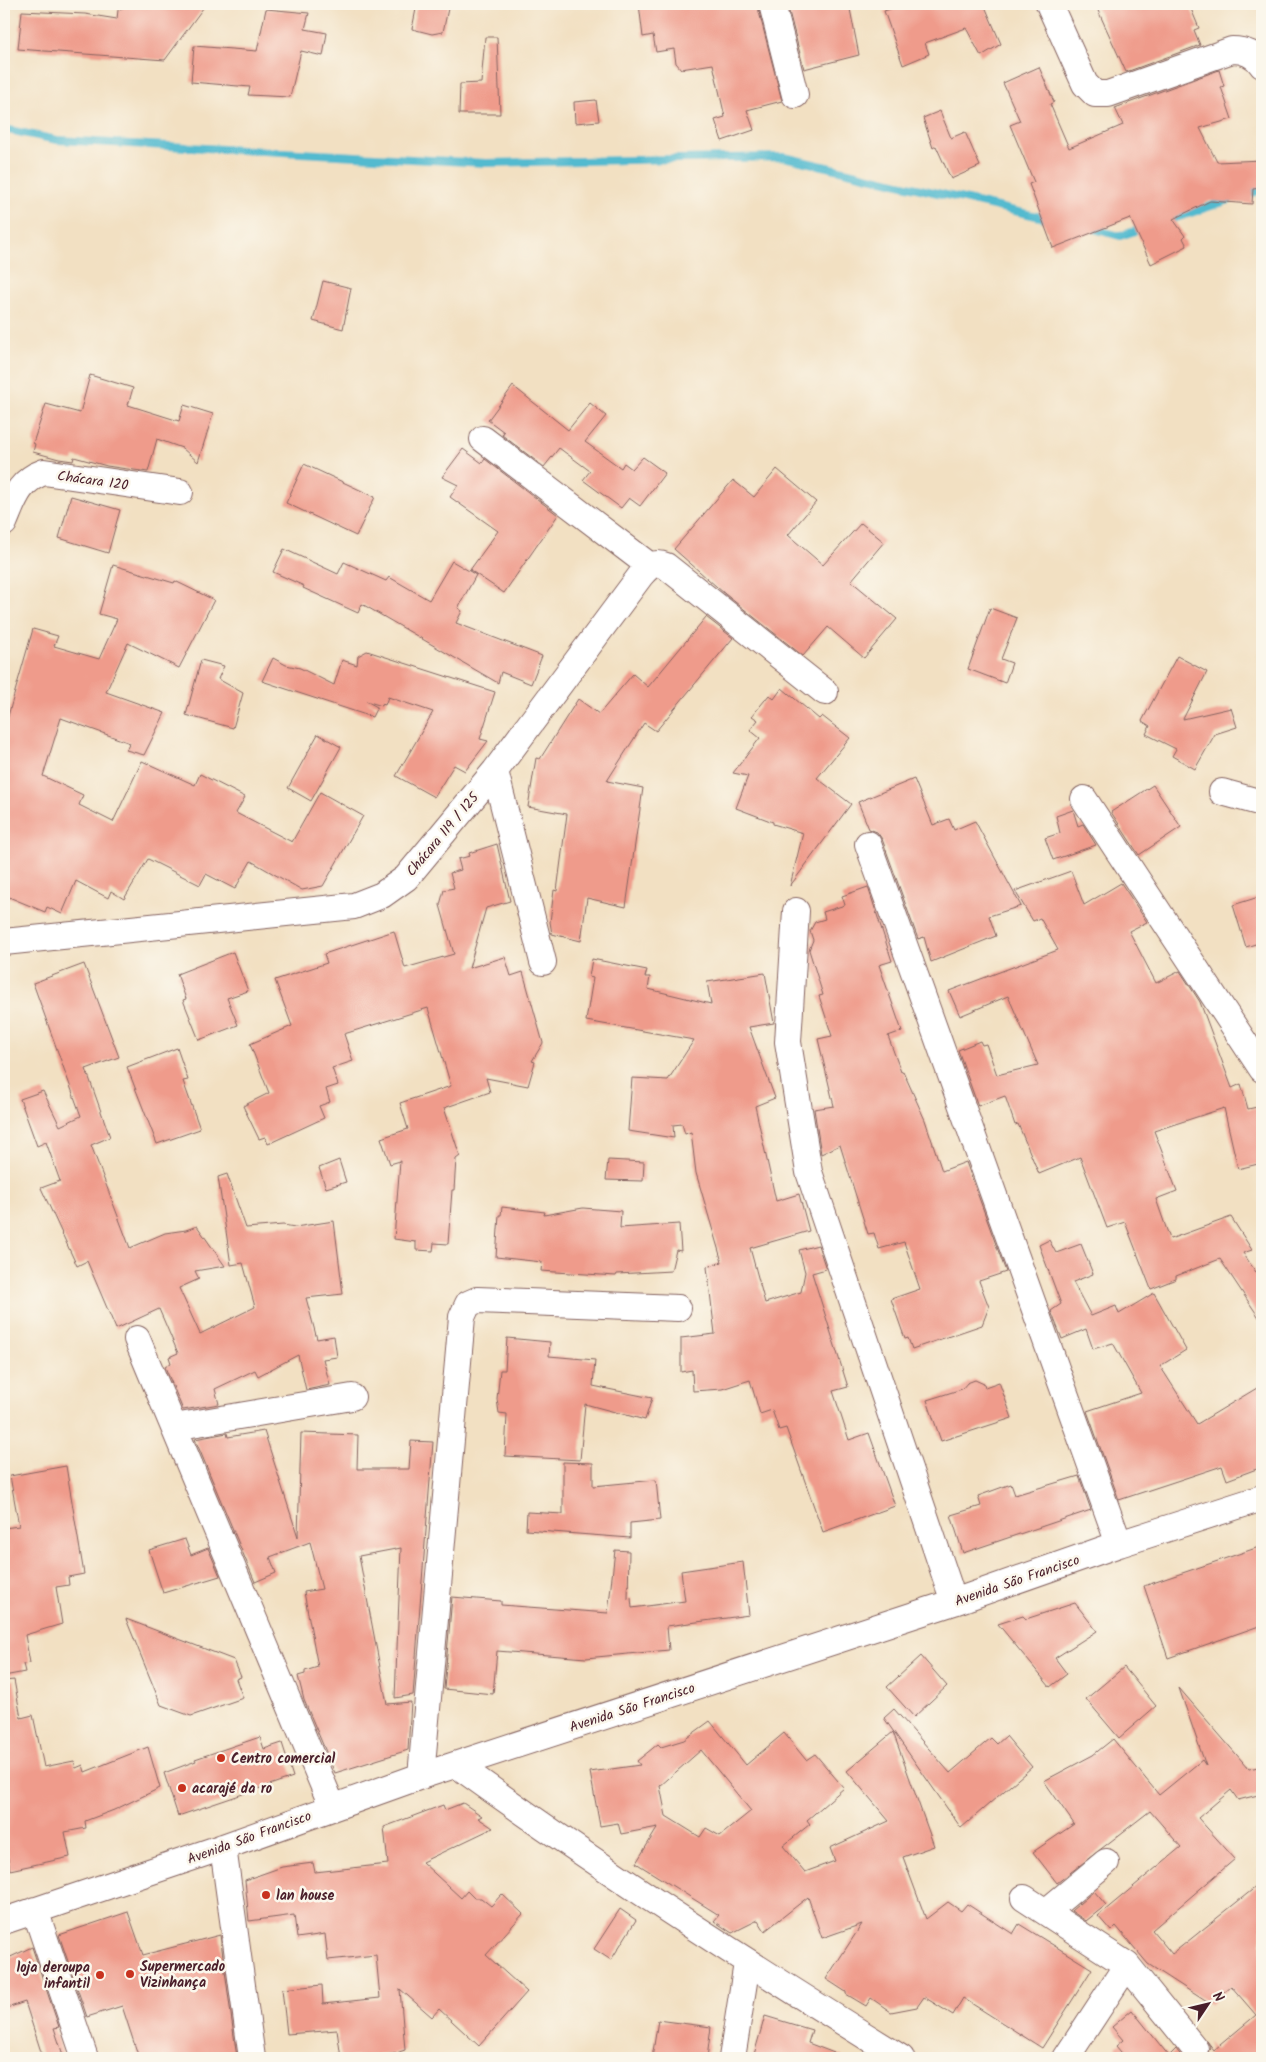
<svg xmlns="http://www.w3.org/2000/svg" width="1266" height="2062" viewBox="0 0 1266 2062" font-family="Kalam,sans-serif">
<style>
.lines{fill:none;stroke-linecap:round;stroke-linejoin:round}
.stream{stroke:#52bacf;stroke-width:8}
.building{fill:#ef9b8b;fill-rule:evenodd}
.minor-casing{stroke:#856360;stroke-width:28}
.minor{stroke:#fff;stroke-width:26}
.poi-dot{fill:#c8321e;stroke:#fbf7ec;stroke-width:2}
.labels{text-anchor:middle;stroke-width:5;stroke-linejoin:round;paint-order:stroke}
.street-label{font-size:14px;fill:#4a1f2b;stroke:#fbf7ec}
.poi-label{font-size:14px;font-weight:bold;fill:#4a1f2b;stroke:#fbf7ec;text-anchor:start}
</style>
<rect width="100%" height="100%" fill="#fbf7ec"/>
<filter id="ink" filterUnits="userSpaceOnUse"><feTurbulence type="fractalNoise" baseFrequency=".02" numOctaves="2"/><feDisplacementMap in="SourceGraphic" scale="10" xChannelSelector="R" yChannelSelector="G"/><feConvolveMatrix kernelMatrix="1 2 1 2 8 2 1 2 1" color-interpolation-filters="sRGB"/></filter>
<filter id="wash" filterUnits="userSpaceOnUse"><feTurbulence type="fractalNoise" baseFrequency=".0096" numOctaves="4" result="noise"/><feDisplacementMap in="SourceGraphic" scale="20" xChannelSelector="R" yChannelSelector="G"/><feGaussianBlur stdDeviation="1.12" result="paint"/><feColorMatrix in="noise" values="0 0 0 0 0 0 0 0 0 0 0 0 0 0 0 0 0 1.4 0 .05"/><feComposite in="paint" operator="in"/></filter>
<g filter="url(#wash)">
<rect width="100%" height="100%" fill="#f2e0c2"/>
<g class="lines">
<path class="stream" d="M4,129L57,140L486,163L784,157L1049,219
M1245,195L1262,190
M1167,221L1232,199
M1090,228L1120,236L1144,228"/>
</g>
<g id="blocks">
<path class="building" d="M130,4H206L165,60L18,49L22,11L85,14L117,19L118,10Z
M417,4H449L443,32L432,34L412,29Z
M639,4H757L782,101L747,110L754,130L722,141L715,120L725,117L713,64L681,69L676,63L674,49L656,52L653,35L643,37Z
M787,4H849L859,55L804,69Z
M905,4H984L1001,44L981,56L966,28L925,43L929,54L903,65L884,11Z
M1095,4H1189L1199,28L1194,30L1200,45L1126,72Z
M266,9L309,13L305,29L327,33L323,56L301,51L290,97L248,95L250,87L191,82L194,46L257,51Z
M485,37H497L500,114H459L460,84L481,83Z
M1039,67L1054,102L1050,104L1069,148L1123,125L1115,108L1219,70L1224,86L1221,87L1232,119L1200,128L1217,162L1262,160V188L1253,189L1252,204L1210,201L1173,219L1185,236L1183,238L1187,246L1151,264L1130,218L1053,248L1029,184L1034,182L1010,125L1020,121L1003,83Z
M596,100L599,121L575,123L574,102Z
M940,111L951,138L965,132L980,166L951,179L936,146L933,148L923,118Z
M323,281L351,288L343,329L313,321Z
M90,375L133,388L128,405L179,421L184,405L213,414L198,462L182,448L157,439L148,472L107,466L74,457L73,461L59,459L33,452L35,444L33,443L46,404L80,413Z
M513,386L568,430L590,403L606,416L585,442L621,468L624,463L632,469L643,457L665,473L640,506L629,498L621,508L583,480L590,471L559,448L544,467L502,435L504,432L488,420Z
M463,449L482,463L485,459L558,515L504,593L470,570L498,531L450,497L458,485L442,477Z
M304,464L375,497L356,536L286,503Z
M777,469L816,502L788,535L823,565L861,523L884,542L851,581L897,619L864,658L828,627L803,656L725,594L674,549L733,480L754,497Z
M71,496L120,510L108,553L59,538Z
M284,549L338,574L344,562L386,581L389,577L429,600L452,561L476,575L458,608L462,611L456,623L542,656L531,684L501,672L498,683L362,604L358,613L303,588L304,586L273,572Z
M113,565L174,583L175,581L214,600L179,668L128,643L106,692L165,713L144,755L126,750L130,743L61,718L43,776L83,795L79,805L113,822L142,761L195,785L200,774L245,797L236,813L292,842L320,792L363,816L323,886L302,890L251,861L235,889L206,874L200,885L148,859L124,899L111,891L108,898L76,881L62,914L47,907L45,912L4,895V730L33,629L58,636L54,646L99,659L117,619L99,614Z
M990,608L1017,618L1001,659L1012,663L1005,683L968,669Z
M706,617L733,638L656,731L644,723L607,781L643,788L626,907L587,898L581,941L552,934L550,922L554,890L557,891L567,814L528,807L536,758L540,759L578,699L599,714L633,674L648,687Z
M367,651L495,692L480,739L488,741L465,771L454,765L434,797L396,776L433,712L388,697L385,705L382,704V706L366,701L377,707L372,717L262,681L273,658L286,665L300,668L334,685L342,660L357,665L358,656Z
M1177,656L1207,672L1183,719L1231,708L1237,727L1215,734L1195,769L1172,756L1176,749L1146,734L1150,726L1142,721Z
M201,660L224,666L218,679L243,693L233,728L186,715Z
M782,688L819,719L822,716L850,738L817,778L851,804L790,886L803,833L773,824V822L736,808L748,776L733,773L760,738L750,730L758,720L752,716L769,695L774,699Z
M318,734L341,747L311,801L288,788Z
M914,779L933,825L949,819L954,830L975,821L1021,906L989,916L996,936L931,962L924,937L918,939L882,839L877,832L869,829L858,802Z
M1153,785L1181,827L1139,855L1111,812Z
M1073,810L1078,826L1083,824L1096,845L1053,860L1045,838L1060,833L1056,816Z
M497,844L510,901L486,908L469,968L505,957L511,976L523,972L543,1043L532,1061L535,1062L528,1086L486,1078L490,1092L444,1108L460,1156L456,1159L454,1190H452L448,1244L434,1243L433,1251L416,1250V1242L394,1239L400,1161L390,1164L381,1138L408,1129L400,1103L451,1086L428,1008L344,1034L353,1061L332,1068L338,1085L326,1089L330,1102L319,1106L324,1118L268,1144L265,1137L259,1139L243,1106L269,1093L250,1044L292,1026L275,980L327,963L324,954L394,931L405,968L454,954L440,905L444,890L454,888L450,873L461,870L458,859L470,856L469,853Z
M1071,871L1084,905L1121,883L1147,922L1129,931L1156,983L1180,971L1200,1002L1232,1088L1241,1084L1248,1109L1262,1106V1163L1238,1169L1224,1108L1154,1131L1177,1191L1156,1199L1170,1239L1231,1217L1252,1250L1243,1253L1262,1281V1322L1220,1259L1176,1276V1279L1151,1289L1125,1222L1107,1228L1080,1157L1039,1174L1018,1124L1015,1125L1005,1096L978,1106L958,1050L980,1041L982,1045L986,1044L997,1075L1038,1065L1008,996L960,1016L949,991L1058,950L1040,918L1033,921L1015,891Z
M868,887L892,961L879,965L902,1031L888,1036L901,1072L903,1071L925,1120L942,1171L966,1162L1006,1272L979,1281L989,1307L982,1325L912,1349L908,1338L905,1339L891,1299L920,1289L904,1242L879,1249L874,1233L868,1234L840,1145L821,1154L814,1109L834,1106L818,1039L832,1036L819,996L823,995L809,950L813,940L810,931L815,922L825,919L823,912L845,905L842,896Z
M1262,896V942L1246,947L1233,905Z
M233,952L248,991L227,998L238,1025L199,1040L183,1000L186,999L177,974Z
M592,959L647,970L645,977H650L648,989L711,1004L707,982L765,973L774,1023L749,1027L775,1098L755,1106L776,1201L799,1194L809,1231L750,1248L765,1303L801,1292L805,1272L799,1250L818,1245L826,1269L812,1273L848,1387L833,1391L849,1440L869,1433L895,1506L823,1532L786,1428L779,1430L772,1410L760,1414L750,1380L722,1389L693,1391L692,1370L681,1372V1338L715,1334L707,1267L722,1262L696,1173L691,1132L685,1134L682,1124L673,1125L674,1138L628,1131L632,1078L668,1080L694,1040L586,1021L593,978L589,977Z
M84,964L119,1057L86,1069L110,1137L91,1145L130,1248L165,1233L186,1230L197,1226L225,1266L195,1271L199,1279L179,1288L200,1334L255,1307L243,1263L231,1265L218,1177L227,1174L246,1228L283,1225L295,1227L334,1221L343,1294L306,1298L317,1339L334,1336L337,1357L323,1359L330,1385L306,1390L298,1355L258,1376L255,1370L215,1389L219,1404L183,1410L165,1367L171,1363L169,1357L178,1353L159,1309L116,1329L87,1261L77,1266L41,1188L60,1181L46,1142L37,1146L20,1099L43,1091L60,1126L81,1116L33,983Z
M177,1048L188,1080L183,1081L200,1129L157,1144L127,1067Z
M339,1160L346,1182L326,1188L319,1168Z
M608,1160L644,1162L643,1181L606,1180Z
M502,1207L545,1212L544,1215L583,1208L621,1211L620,1228L679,1224L681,1251L676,1250L671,1271L617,1274L616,1276L541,1271L542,1262L496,1257L499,1215H501Z
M1049,1240L1056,1253L1081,1244L1093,1274L1073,1282L1091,1316L1116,1306L1119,1314L1154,1293L1186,1350L1160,1366L1197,1424L1262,1385V1467L1227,1480L1222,1466L1119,1500L1087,1411L1141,1393L1113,1343L1093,1349L1086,1329L1062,1339L1051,1311L1061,1304L1039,1245Z
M507,1338L550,1342L549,1356L595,1360L593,1386L652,1398L645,1420L585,1404L580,1460L505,1456L507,1414L499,1413L497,1399L500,1370H505Z
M975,1380L984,1384L985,1387L999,1382L1012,1418L941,1441L927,1400L962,1389L967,1383Z
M264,1431L298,1537L301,1433L358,1435L357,1469H409L411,1441L433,1442L413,1695L395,1698L401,1548L359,1556L387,1704L411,1702L408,1750L335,1773L304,1700L298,1676L305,1674V1671L318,1667L304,1592L322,1589L310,1542L270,1557L276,1573L255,1582L195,1439L227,1433L228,1437Z
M563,1462L593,1463V1486L656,1480L660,1520L630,1523V1538L526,1530L527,1512L563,1514Z
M66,1466L84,1574L68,1577L69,1585L56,1587L62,1624L25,1635L30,1663L23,1664L25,1672L4,1676V1528L19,1526L10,1476Z
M1079,1476L1091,1510L963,1553L951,1515L981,1506L978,1496L1011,1484L1015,1495Z
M185,1539L191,1555L208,1548L220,1576L163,1593L149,1550Z
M1262,1546V1625L1168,1658L1144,1586Z
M615,1550L629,1551L628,1599L631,1598L632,1608L685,1601L681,1571L743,1562L749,1615L667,1626L669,1650L586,1658L497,1651L493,1694L444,1689L452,1597L501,1601V1605L608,1613Z
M1075,1603L1097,1631L1055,1658L1067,1674L1050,1687L998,1624L1023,1616L1026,1619Z
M126,1619L234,1660L241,1677L236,1679L243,1698L191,1716L161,1705Z
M921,1656L947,1686L914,1717L887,1687Z
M1124,1667L1156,1706L1119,1738L1086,1699Z
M14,1680L21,1718L33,1715L44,1767L74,1761L76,1768L83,1765L85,1772L148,1747L160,1788L114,1810L85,1821L86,1828L65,1832L70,1857L10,1870L4,1838V1681Z
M1179,1688L1249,1769L1262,1766V1794L1238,1800L1231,1790L1198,1818L1235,1859L1152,1930L1172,1954L1262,1882V2058H1206L1210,2047L1207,2041L1214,2050L1256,2015L1231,1986L1210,2004L1148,1964L1116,1926L1111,1931L1098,1916L1181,1847L1150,1811L1057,1883L1033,1852L1074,1824L1044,1781L1093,1755L1113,1739L1159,1795L1202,1760L1206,1766Z
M894,1709L950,1773L991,1738L997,1744L1006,1736L1032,1767L961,1828L884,1718Z
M710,1721L746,1765L784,1733L806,1760L815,1754L844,1788L807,1820L810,1824L783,1846L805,1872L835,1861L830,1848L889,1821L847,1771L893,1732L934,1846L903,1857L926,1919L948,1902L961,1911L967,1904L1013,1934L1019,1924L1092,1969L1042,2048L963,1998L953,2015L924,1997L917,2007L891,2012L871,1998L866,2006L846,1994V1992L826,1979L862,1924L822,1938L808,1897L765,1931L758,1920L732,1933L714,1921L719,1915L636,1863L658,1827L621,1834L618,1823L600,1826L590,1772L640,1765L637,1761L658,1744L661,1747L684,1740ZM701,1750L751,1811L720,1836L706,1828L700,1837L666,1816L660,1786Z
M260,1737L264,1749L282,1743L293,1777L178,1816L164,1773L196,1761L195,1759Z
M463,1803L482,1816L478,1818L493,1828L422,1862L461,1898L467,1891L474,1898H481L491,1906L502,1894L523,1914L486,1955L527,1992L479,2046L439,2009L432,2017L400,1989L405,2050L393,2054L341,2058L337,2030L287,2034L282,1989L322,1985L323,2004L380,1998L376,1955L328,1960L325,1934L297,1938L294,1915L249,1921L245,1880L282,1867L313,1863L315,1872L388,1864L384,1827L443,1805L445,1810Z
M1094,1891L1106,1905L1086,1921L1071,1911Z
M620,1909L636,1920L611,1960L594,1949Z
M128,1912L143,1955L220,1935L237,2058H139L122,2006L87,2017L59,1935Z
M32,1947L59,2027L54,2028L64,2058H43L25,2002L4,2009V1960Z
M1132,2010L1169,2056L1176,2049L1183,2058H1126L1116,2046L1123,2040L1112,2027Z
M765,2016L812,2030L808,2043L842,2056V2058H753Z
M658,2020L711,2027L707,2058H652Z"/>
</g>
</g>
<g filter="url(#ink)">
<use href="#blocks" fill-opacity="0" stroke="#856360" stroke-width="1"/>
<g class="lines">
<defs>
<path id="minor" d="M772,4L795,95
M1049,4L1085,84L1095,94H1108L1232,50C1245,50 1255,54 1262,65
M483,439L650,566
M4,523C14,500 18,481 44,472L180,492
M495,771L543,962
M1222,792L1262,803
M1084,799L1262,1069
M868,844L1119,1544
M796,911L788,1042L809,1172L954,1602
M4,942L354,906L382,895L406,878L495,771L641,575C649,566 654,561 666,566L825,692
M137,1339L332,1806
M174,1427L352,1397
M457,1765C601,1869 750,1965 901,2058
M421,1776L462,1317L468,1304L477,1300L678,1308
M223,1847L252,2058
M1024,1898L1127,1965L1195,2049
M35,1910L85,2058
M1047,1911L1106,1862
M4,1921L223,1847L421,1776L954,1602L1119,1544L1262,1498
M732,2058L747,1963
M1066,2058L1127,1965"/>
</defs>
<use href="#minor" class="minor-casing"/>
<use href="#minor" class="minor"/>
</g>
</g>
<g class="poi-dot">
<circle cx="221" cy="1758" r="5"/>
<circle cx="182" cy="1788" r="5"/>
<circle cx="266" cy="1895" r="5"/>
<circle cx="130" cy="1974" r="5"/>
<circle cx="100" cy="1975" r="5"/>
</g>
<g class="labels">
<g class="street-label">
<text transform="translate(93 480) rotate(8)" y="5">Chácara 120</text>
<text transform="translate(442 834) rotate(-50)" y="5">Chácara 119 / 125</text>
<text transform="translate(1017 1580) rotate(-19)" y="5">Avenida São Francisco</text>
<text transform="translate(632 1707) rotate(-18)" y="5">Avenida São Francisco</text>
<text transform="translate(249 1837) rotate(-20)" y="5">Avenida São Francisco</text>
</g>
<g class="poi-label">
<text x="231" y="1763">Centro comercial</text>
<text x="192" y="1793">acarajé da ro</text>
<text x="276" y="1900">lan house</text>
<text x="140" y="1971">Supermercado<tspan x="140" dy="16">Vizinhança</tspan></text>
<text x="90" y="1972" text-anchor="end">loja deroupa<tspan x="90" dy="16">infantil</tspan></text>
</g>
</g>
<rect width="1266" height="2062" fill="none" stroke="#fbf7ec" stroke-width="20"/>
<g transform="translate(1208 2004) rotate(55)" stroke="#fbf7ec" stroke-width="4" paint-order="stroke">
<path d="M0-4L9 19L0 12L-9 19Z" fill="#4a1f2b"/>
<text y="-8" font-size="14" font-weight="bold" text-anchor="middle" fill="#4a1f2b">N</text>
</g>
</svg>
